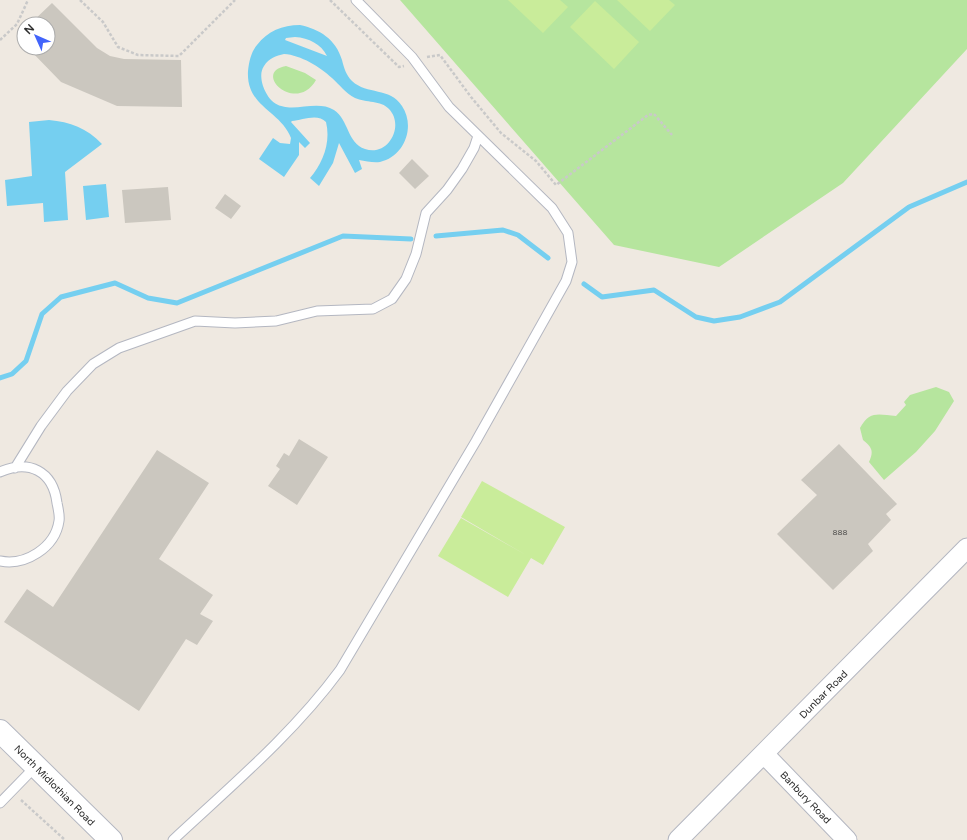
<svg xmlns="http://www.w3.org/2000/svg" width="967" height="840" viewBox="0 0 967 840" font-family="'Varela Round',sans-serif">
<style>
.green{fill:#b6e59e}
.pitch{fill:#c9ec9a}
.water{fill:#75cff0;fill-rule:evenodd}
.lines{fill:none;stroke-linecap:round;stroke-linejoin:round}
.stream{stroke:#75cff0;stroke-width:5}
.building{fill:#cbc7bf}
.service-casing{stroke:#b4b7c1;stroke-width:11}
.minor-casing{stroke:#b4b7c1;stroke-width:21}
.secondary-casing{stroke:#b4b7c1;stroke-width:24}
.path{stroke:#c9c9c9;stroke-width:2.5;stroke-dasharray:3 2;stroke-linecap:butt}
.service{stroke:#fff;stroke-width:9}
.minor{stroke:#fff;stroke-width:19}
.secondary{stroke:#fff;stroke-width:22}
.labels{text-anchor:middle;stroke-width:4;stroke-linejoin:round;paint-order:stroke}
.number-label{font-size:8px;fill:#555452}
.street-label{font-size:10px;fill:#2e2e2e;stroke:#fff}
</style>
<rect width="100%" height="100%" fill="#efe9e1"/>
<path class="green" d="M400,0H967V49L843,183L719,267L614,245Z
M286,66L305,73L316,80C296,115 251,72 286,66Z
M936,387L949,392L954,401L935,431L916,452L884,480L869,462C874,451 872,447 863,440L860,428C870,410 879,415 896,416L906,405L904,402L910,395Z"/>
<path class="pitch" d="M508,0H560L568,7L543,33Z
M617,0H669L675,5L650,31Z
M595,1L639,42L614,69L570,27Z
M482,481L565,527L543,565L531,558L508,597L438,556L461,518L526,555L461,517Z"/>
<path class="water" d="M300,25C319,29 336,39 342,60C344,68 346,75 352,81C367,95 390,87 402,106C416,127 404,157 380,162C373,163 366,161 359,160L362,169L355,173L339,143L333,163L319,186L310,178C323,163 331,142 326,122C318,113 302,120 292,121L291,122L310,143L305,148L299,142V155L284,177L259,159L273,138L280,143L290,144L291,138C280,110 246,107 248,71C249,62 251,52 257,45C268,31 282,25 300,25ZM295,37C309,38 321,44 327,56L285,40L286,38ZM284,54C301,55 320,67 332,78C340,85 345,93 355,98C366,103 381,100 389,109C405,126 388,157 365,149C347,143 349,120 334,110C311,96 277,125 263,86C261,79 260,72 264,66C269,58 276,56 284,54Z
M49,120C70,122 87,128 102,144L65,172L68,220L44,222L43,203L7,206L5,180L32,176L29,122Z
M106,184L109,217L86,220L83,186Z"/>
<g class="lines">
<path class="stream" d="M436,236L503,230L518,235L548,258
M584,284L602,297L654,290L696,317L714,321L740,317L780,302L909,207L967,182
M0,378L12,374L26,361L42,314L61,297L115,283L148,298L177,303L343,236L411,239"/>
</g>
<path class="building" d="M52,3L97,48L110,56L124,59L181,60L182,107L117,106L61,82L28,48H48V24H30Z
M24,30V44L17,37Z
M412,159L429,176L415,189L399,173Z
M168,187L171,220L125,223L122,190Z
M225,194L241,206L231,219L215,208Z
M299,439L328,457L297,505L268,486L280,469L276,466L284,453L289,456Z
M839,444L897,504L886,514L891,520L868,544L873,551L833,590L777,534L817,495L801,480Z
M157,450L209,483L159,559L213,595L200,614L213,621L197,645L186,639L139,711L4,622L27,589L53,607Z"/>
<g class="lines">
<defs>
<path id="service" d="M15,468L41,426L67,391L93,364L119,348L195,321L235,323L276,321L317,311L373,309L392,299L406,279L416,254L426,213L447,190L462,169L474,148L478,136
M0,472C29,459 53,471 57,503C58,508 60,516 59,521C55,548 25,566 0,561
M0,803L36,766
M173,840C231,786 293,734 340,670L476,441L566,281L572,262L568,233L552,208L449,107L412,57L356,0"/>
<path id="minor" d="M764,754L847,840
M678,840L967,548"/>
<path id="secondary" d="M0,731L111,840"/>
</defs>
<use href="#service" class="service-casing"/>
<use href="#minor" class="minor-casing"/>
<use href="#secondary" class="secondary-casing"/>
<path class="path" d="M80,0L103,22L118,47L138,55L179,56L235,0
M330,0L399,67L404,66
M0,40L17,24L28,0
M427,57L440,55L471,97L501,133L536,161L556,185L648,115L654,114L672,135
M21,800L65,840"/>
<use href="#service" class="service"/>
<use href="#minor" class="minor"/>
<use href="#secondary" class="secondary"/>
</g>
<g class="labels">
<g class="number-label">
<text x="840" y="535">888</text>
</g>
<g class="street-label">
<text transform="translate(823 694) rotate(-45)" y="4">Dunbar Road</text>
<text transform="translate(55 785) rotate(45)" y="4">North Midlothian Road</text>
<text transform="translate(806 797) rotate(46)" y="4">Banbury Road</text>
</g>
</g>
<g transform="translate(36 36) rotate(315)"><circle r="19" fill="#ffffff" stroke="#ababab"/>
<path d="M0-3L7 15L0 10L-7 15Z" fill="#4264fb"/>
<text y="-6" font-size="11" font-weight="bold" text-anchor="middle" fill="#2e2e2e">N</text>
</g>
</svg>
